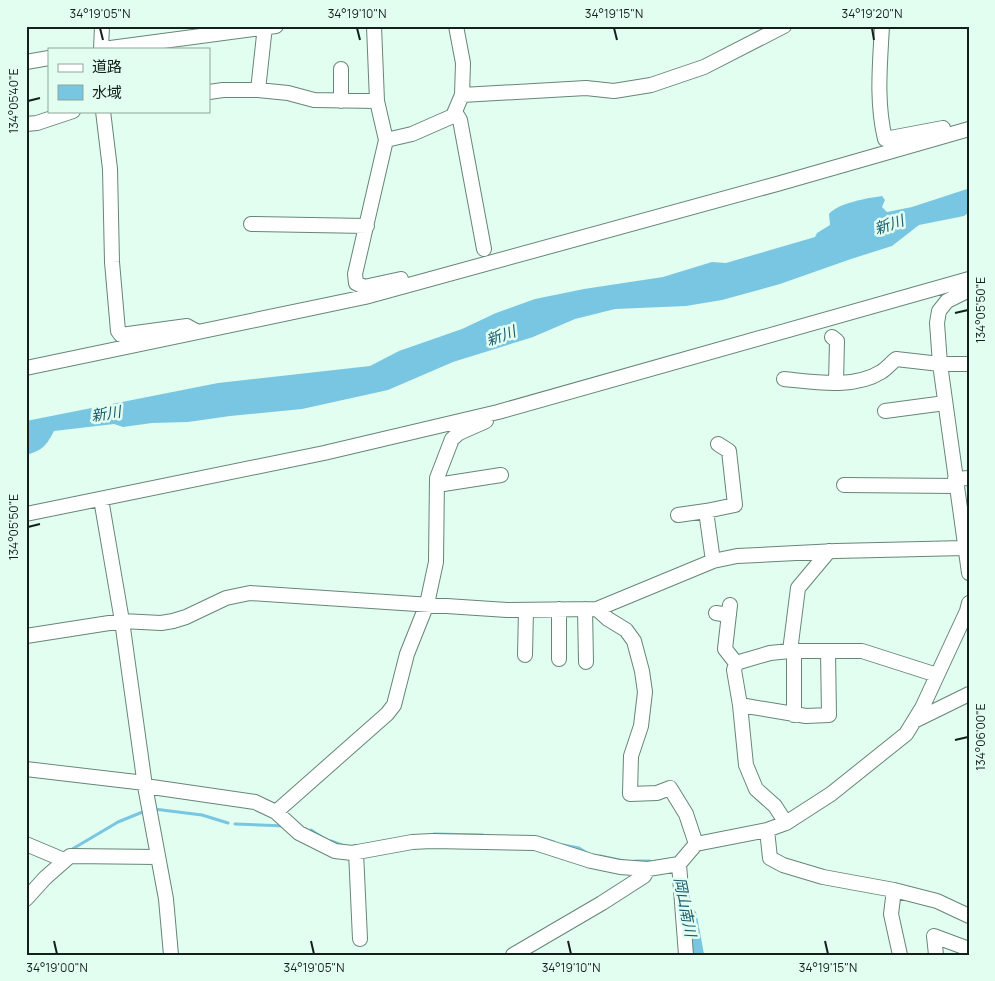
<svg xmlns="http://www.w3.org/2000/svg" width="995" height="981" viewBox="0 0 995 981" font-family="Manrope,'Noto Sans JP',sans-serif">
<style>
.water{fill:#78c6e1}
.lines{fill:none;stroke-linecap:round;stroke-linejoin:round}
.stream{stroke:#78c6e1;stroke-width:3}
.river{stroke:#78c6e1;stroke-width:20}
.minor-casing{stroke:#668677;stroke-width:16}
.minor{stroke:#fff;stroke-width:14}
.ticks{fill:none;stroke:#14201b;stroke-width:2}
.labels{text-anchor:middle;stroke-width:5;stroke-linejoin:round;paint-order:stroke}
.water-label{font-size:15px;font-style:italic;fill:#19596c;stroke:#e2fef0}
.neatline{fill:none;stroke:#14201b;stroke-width:2}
.ticks-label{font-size:12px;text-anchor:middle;fill:#14201b}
</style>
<rect width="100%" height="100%" fill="#e2fef0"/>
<path class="water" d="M967,189L969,190V212L964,216L919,225L892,246L851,259L780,284L722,300L686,306L615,309L575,319L533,337L453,362L388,390L302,409L230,416L188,422L152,423L123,427L114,424L54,431C46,446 43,450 26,455V421L218,383L370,366L399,351L462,329L496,313L535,299L584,289L663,277L712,262L726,263L815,237L817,233L830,225L829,214C838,203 868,198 882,196L885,200L882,207L887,212L912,207Z"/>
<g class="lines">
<path class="stream" d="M154,809L202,815L228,823
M235,824L285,826
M311,830L323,838
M434,834L483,835
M537,837L554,842
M331,841L347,847L354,846
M563,845L579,848L587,853
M69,851L118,822L145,811
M600,856L624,861
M635,861H650"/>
<path class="river" d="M687,917L694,955"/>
<defs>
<path id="minor" d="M374,26L377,101L386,140L355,274L356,283L364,287L401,279
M882,26C880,64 876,102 885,139L943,128
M101,49L102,26
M103,49L276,26
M26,62L49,58
M341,69V101
M258,90L288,93L314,100L377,101
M209,92L223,90H258L265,26
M462,95L586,88L614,91L651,85L704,67L784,26
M103,111L110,169L112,262L118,331L121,335L187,326L196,331
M455,112L460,120L484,249
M26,124L37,123L73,111
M386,140L412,134L453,116L462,95L463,63L456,26
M251,224L367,226
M969,290L947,301L939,311L937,323L940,364L969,573
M832,337L837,341L836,383
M26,368L365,297L777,184L969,129
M784,379C814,382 854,389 881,372C886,369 891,363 896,359L940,364H969
M885,411L945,403
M955,479L969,478
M437,485L501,475
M844,485L956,486
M101,499L122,621L145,786L166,899L171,955
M26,514L324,453L498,412L969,279
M678,515L706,511
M713,561L706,511L735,505L729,451L718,444
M730,605L725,649L736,663
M559,609V659
M585,609L586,662
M597,609L608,619L626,630L634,641L642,671L645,692L641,726L631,756L630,794L657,793L670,788L686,814L696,844
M716,613L729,615
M26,636L122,621L161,623L173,621L186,617L226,598L250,593L507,610L597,609L713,561L737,556L836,551L965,548
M790,651H862L937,675
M794,651V715
M525,655L526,610
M740,705L806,716L829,715L828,651
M914,721L969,694
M26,769L145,783
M145,786L255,802L276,812L299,833L335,851L352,853L412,842L432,841L535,843L591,861L620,867L648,869L679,864L696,844L767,830L786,823L831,794L906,734L922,708L967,611L969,603
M276,812L387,714L394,705L407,654L427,604L436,562L437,478L452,439L459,433L486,421
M786,823L775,806L756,789L746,765L740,705L734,670L736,663L770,653L790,651L798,588L829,551
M767,830L770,858L783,865L823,877L894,890L937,901L969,916
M26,844L64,860
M356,852L360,939
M679,864L686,955
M894,890L891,914L900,955
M26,899L45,878L70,856L158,857
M513,955L602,903L644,876L648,869
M936,955L934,936L969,949"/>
</defs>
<use href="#minor" class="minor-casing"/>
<use href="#minor" class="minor"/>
</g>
<path class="ticks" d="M100,28L103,40M357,28L360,40M614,28L617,40M872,28L874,40M28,101L40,98M955,313L968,310M28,527L40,524M955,740L968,737M54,941L57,954M311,941L314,954M568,941L571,954M825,941L828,954"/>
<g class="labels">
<g class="water-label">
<text transform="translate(889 225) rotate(-19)" y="5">新川</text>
<text transform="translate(501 336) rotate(-20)" y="5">新川</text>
<text transform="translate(106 414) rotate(-9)" y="5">新川</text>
<text transform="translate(685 907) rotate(79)" y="5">岡山南川</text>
</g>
</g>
<rect width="995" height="981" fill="none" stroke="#e2fef0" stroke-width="55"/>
<rect x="48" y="48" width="162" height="65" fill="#e2fef0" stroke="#90a59b"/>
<rect x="58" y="64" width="25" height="8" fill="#ffffff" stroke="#90a59b"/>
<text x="92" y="72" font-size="15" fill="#14201b">道路</text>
<rect x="58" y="85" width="25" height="15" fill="#78c6e1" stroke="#90a59b"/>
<text x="92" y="98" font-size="15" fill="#14201b">水域</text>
<rect x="28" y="28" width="940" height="926" class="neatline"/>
<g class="ticks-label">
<text x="100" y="18">34°19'05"N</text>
<text x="357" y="18">34°19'10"N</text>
<text x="614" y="18">34°19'15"N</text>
<text x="872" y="18">34°19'20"N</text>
<text transform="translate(14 101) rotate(-90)" y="4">134°05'40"E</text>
<text transform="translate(981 310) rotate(-90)" y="4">134°05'50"E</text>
<text transform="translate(14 527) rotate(-90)" y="4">134°05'50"E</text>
<text transform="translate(981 737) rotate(-90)" y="4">134°06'00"E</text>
<text x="57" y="972">34°19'00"N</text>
<text x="314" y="972">34°19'05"N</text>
<text x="571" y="972">34°19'10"N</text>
<text x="828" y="972">34°19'15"N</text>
</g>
</svg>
